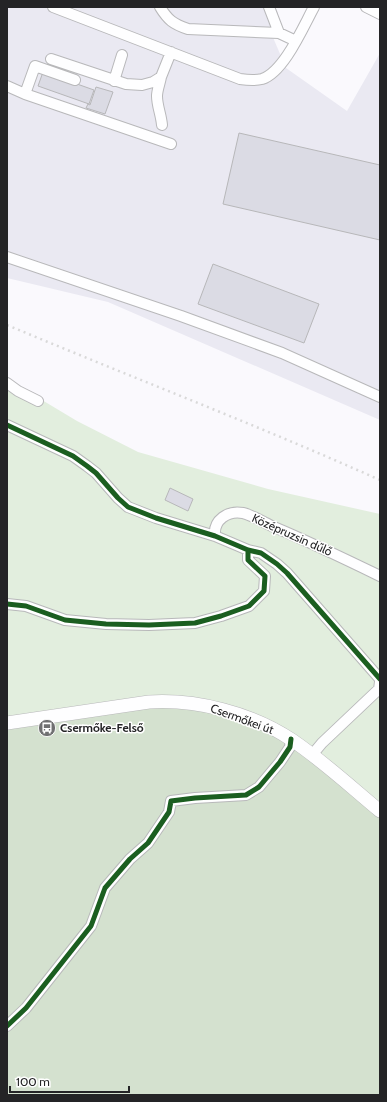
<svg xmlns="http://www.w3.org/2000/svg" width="387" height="1102" viewBox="0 0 387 1102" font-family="Cabin,sans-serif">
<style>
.built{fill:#eae9f2}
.green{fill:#e2eede}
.forest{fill:#d4e1cf}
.building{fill:#dbdbe4;stroke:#b7b7b9}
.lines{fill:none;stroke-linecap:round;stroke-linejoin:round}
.minor-casing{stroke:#b8b8ba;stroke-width:12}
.major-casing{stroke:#b8b8ba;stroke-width:14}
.minor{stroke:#fefeff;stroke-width:10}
.major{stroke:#fefeff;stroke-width:13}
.rail{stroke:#d9d9d9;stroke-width:2.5;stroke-dasharray:2 4;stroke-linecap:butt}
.cycleway-casing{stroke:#fff;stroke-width:8}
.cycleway{stroke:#1b5e20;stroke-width:5}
.labels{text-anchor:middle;stroke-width:3;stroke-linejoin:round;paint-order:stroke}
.street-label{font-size:12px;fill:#242426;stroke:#fff}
.poi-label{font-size:12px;font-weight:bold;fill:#242426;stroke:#fff;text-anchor:start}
</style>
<rect width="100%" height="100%" fill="#faf9fd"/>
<path class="built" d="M7,7H275L278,13L269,28L286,68L347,111L380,53V420L108,302L7,278Z"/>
<path class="green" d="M7,379L77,421L138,452L268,489L380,514V811L7,724Z"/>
<path class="forest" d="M187,702L263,724L380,811V1095H7V724Z"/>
<path class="building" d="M43,72L94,90L89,104L38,86Z
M96,87L113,92L105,114L86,108L88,104L90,105Z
M239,133L380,165V240L223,204Z
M213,264L319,304L304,343L198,304Z
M170,488L193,499L188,511L165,500Z"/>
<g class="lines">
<defs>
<path id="minor" d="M53,7L240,79C247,80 254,81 262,79C284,72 303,27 314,7
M160,7C168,20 173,24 188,29L279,33L296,41
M269,7L279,33
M366,7L380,14
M51,59L126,84L142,85L153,82L161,77L171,52
M161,77C160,83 157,90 157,96C157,106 161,114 162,125
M114,81L122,55
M7,86L25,94L171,144
M25,94L35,66L75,80
M7,257L181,316L282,353L380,397
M7,383L18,391L38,401
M7,425L73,456L87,466L96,473L118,498L128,507L156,518L215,536L248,550L261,553L277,564L287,573L380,679
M215,536C213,520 228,510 243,513C252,515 265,523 274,527C310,542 345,559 380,576
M7,604L26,606L65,620L106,624L149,625L195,623L221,616L249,606L264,591L265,576L248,560V550
M312,755L322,743L379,689L380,682
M7,1026L26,1008L91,926L105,888L130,859L148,843L169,812L171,801L195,798L246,795L259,787L280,762L290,747L291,739"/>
<path id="major" d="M7,723L149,702C196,699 252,713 292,740C323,761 351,787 380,811"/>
</defs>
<use href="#minor" class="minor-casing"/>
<use href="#major" class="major-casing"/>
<use href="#minor" class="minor"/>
<use href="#major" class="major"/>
<path class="rail" d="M7,325C131,377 257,425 380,480"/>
<defs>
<path id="cycleway" d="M7,425L73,456L87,466L96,473L118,498L128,507L156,518L215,536L248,550L261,553L277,564L287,573L380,679
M7,604L26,606L65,620L106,624L149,625L195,623L221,616L249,606L264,591L265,576L248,560V550
M7,1026L26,1008L91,926L105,888L130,859L148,843L169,812L171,801L195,798L246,795L259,787L280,762L290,747L291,739"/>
</defs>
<use href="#cycleway" class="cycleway-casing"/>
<use href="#cycleway" class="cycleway"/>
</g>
<defs>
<symbol id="bus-disc" viewBox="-11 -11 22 22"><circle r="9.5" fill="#6f6f71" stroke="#fff"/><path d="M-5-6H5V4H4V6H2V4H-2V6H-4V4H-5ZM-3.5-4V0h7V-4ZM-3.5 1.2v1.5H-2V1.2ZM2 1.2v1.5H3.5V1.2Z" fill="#fff"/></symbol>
</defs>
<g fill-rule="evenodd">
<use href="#bus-disc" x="37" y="718" width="20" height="20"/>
</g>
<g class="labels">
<g class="street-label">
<text transform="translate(292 535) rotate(24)" y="4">Középruzsin dűlő</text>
<text transform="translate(242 719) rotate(20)" y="4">Csermőkei út</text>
</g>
<g class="poi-label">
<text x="60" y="732">Csermőke-Felső</text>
</g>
</g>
<rect width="387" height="1102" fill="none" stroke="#242426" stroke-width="16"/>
<path d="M10 1086v6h119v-6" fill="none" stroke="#242426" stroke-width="2"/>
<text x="16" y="1086" font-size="12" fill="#242426" stroke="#ffffff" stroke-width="3" paint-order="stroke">100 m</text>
</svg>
